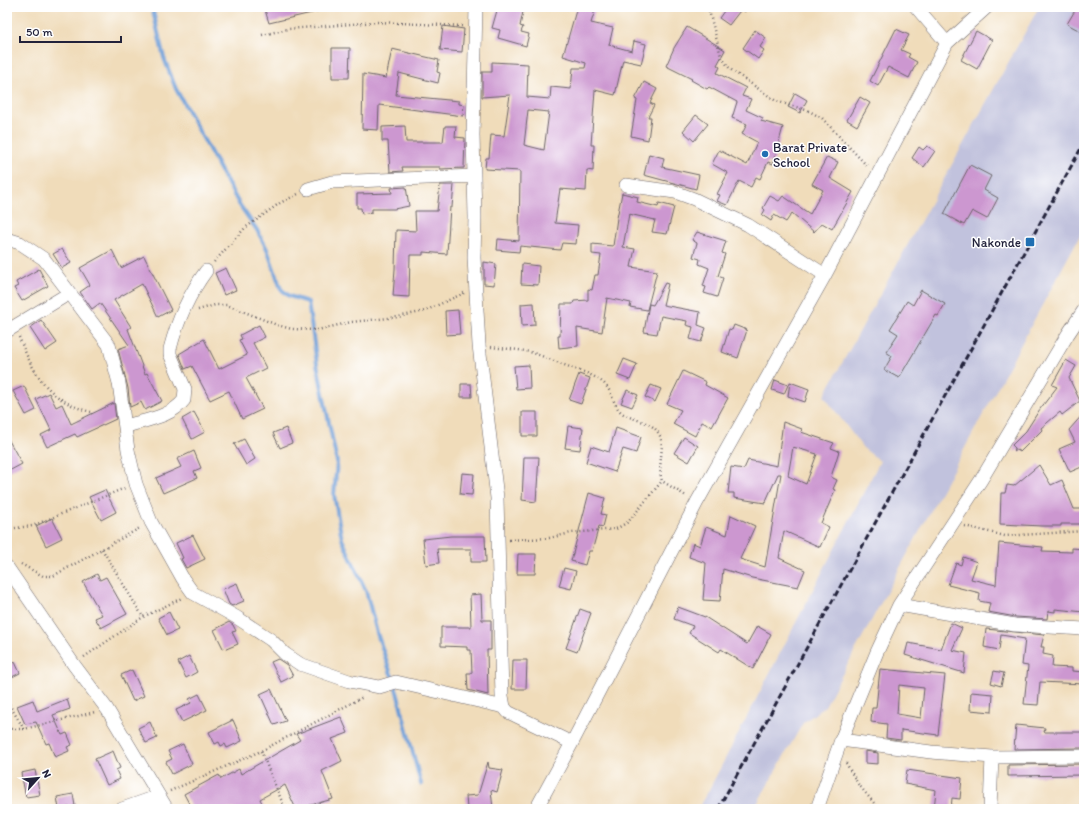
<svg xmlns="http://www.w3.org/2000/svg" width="1091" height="816" viewBox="0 0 1091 816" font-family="Itim,sans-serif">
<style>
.industrial{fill:#c1c2dd}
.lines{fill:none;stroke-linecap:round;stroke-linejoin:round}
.stream{stroke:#6c9cd6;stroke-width:4}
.building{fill:#cc97d0;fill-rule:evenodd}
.minor-casing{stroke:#6a6367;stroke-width:14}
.path{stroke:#6a6367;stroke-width:2.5;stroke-dasharray:1 3;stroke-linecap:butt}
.minor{stroke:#fff;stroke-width:13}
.rail{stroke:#22223b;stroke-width:3;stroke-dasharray:6 3;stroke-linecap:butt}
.poi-dot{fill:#1f6fb2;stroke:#fff;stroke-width:1.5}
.labels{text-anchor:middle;stroke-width:3;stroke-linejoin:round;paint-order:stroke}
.poi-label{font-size:13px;fill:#22223b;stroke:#fff;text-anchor:start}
</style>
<rect width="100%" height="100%" fill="#fff"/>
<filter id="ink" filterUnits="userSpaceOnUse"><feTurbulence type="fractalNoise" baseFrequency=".025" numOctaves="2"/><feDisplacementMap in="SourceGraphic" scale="8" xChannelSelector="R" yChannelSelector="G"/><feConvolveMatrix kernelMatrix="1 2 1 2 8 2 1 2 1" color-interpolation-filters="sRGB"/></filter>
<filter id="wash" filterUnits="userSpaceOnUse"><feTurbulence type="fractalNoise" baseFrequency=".012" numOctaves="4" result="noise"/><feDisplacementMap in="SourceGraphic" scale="16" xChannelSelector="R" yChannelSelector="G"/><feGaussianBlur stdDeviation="0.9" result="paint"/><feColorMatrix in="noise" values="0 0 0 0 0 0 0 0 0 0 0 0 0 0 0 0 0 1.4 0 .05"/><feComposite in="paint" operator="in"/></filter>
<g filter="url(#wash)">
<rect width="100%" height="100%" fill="#f0dcba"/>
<path class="industrial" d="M1039,7H1084V228L825,706L803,723L754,809H699L880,461L863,448L824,396Z"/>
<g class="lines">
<path class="stream" d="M152,7L164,58L176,89L239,204L257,230L267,249L281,289L289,296L308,302L317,364L337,462L334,495L342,539L366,591L377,633L391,674L396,682V688L421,784"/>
</g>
<g id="blocks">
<path class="building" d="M281,7H319L320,11L269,23L265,10Z
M498,7H524L520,26L523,27L521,32L529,34L526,46L498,38L500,30L492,28Z
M577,7H596L591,23L613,28L609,45L632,51L634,41L646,44L641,64L623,60L615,95L595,90L591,145H594L593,171L587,170L586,191L560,189L555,223L578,225L576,244L562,243L560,250L520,246L519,252L497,250L498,239L519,241L520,171L485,169L486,158H489L491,135L504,136L510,95L482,97V72H492V62L528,64L527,97L550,99L551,87L571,89L573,68H585L586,63L563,56ZM528,110L549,112L544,150L524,145Z
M727,7H743L729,25L719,18Z
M1077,7H1084V33L1067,24Z
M443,26L464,29L462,52L440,50Z
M687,27L725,50L717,65L720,67L717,73L746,88L742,96L751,99L746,110L763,118L761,121L783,127L773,164L768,162L760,179L756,177L751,187L739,181L727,205L717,201L720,195L717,194L728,173L712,164L719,150L747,165L757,142L742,134L747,124L732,118L737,102L709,87L707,89L691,80L692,79L666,66L674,48Z
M896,29L909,35L901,50L910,54L908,57L917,62L909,78L888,67L878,86L870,81Z
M755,30L766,38L760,47L764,50L758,59L743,48Z
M976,31L992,40L977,69L961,60Z
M332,48H350L349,78H332Z
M392,49L439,60L437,72L440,73L438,83L399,73L396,95L459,101V104L464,105L463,116L379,105L378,130L362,129L363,74L386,78Z
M644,82L657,89L650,103L654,105L648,117H651L648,140L631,136L637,100L635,99Z
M795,93L807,100L800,113L788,107Z
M860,97L870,103L857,126L847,120Z
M696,115L708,124L694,141L683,131Z
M405,126L406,142H443L445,126H456L455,137L465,138L464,168L440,169V167H402L403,171L390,172L388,141H382V127Z
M927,146L935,151L924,167L912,158L919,147L923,150Z
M649,154L664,158L662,167L699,175L696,189L644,175Z
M827,157L838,162L830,178L853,192L832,229L822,223L814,232L792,213L786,222L776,216L774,215L771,221L762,215L765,210L763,208L770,196L779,201L783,196L810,214L823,190L812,184Z
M970,165L991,176L984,190L998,198L987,219L972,211L964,225L944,214Z
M440,185H454L452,207H450L447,254L423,252V255H410L409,297L393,296L395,269L396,230L416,231L415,211H437Z
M406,187L409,206L394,209H372V212L362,214L361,208H357V194L392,193L391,188Z
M622,193L638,197L637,202L658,207L659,203L674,207L667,234L652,232L655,220L629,214L623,247L635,249L631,267L657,271L647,310L630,307L631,303L607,298L602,332L577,328L578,346L559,348L558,336H560L561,304H573L574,301L588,300V289L592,290L595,275H598L601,255L592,254V244L613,246L617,218Z
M697,232L726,241L722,253L725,254L718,276L723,278L717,297L704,293L706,287L703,286L709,268L699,264L700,259L693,257L697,243L692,240Z
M62,249L71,263L62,268L53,254Z
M112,250L121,268L144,256L171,310L158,317L142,284L114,300L131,327L128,329L145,374L147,373L162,401L145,410L141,402L130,407L128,388L118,349L129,345L100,303L92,309L80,292L90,285L80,268Z
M484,262L496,264L494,285L484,284Z
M522,264L539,266L538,285L521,284Z
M226,268L236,290L224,295L215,273Z
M39,269L48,286L22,301L14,288L18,286L16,282Z
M665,283L668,284L663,305L700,312L698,325L706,328L701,342L690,339L693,327L686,325L687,321L661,316L657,334L644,332L649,304L653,305Z
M921,290L945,304L938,316L936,315L899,378L884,370L892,356L886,352L898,334L890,329L907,301L913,305Z
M534,303L535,325L522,326L521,304Z
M458,310L460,334L446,335L445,311Z
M41,320L57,343L45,351L30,328Z
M259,325L265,337L253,343L266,368L246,378L263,409L242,419L229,391L210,400L192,366L185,369L179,354L204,339L219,369L247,355L239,340L242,339L240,335Z
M734,325L747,330L738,358L722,352L729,329L732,330Z
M624,359L637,364L630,380L617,375Z
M1066,360L1076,366L1069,378L1080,401L1062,415L1060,412L1041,428L1042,430L1020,452L1017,450L1014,452L1015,448L1012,445L1026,431L1040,409L1057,387L1052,385Z
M529,365L530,388L516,389L514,366Z
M683,371L706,382L705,385L728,398L712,427L702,422L695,436L673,424L681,410L667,404Z
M579,374L590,378L581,404L569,400Z
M775,380L788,385L784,394L772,390Z
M790,382L809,389L805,402L788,396Z
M461,384H471L472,397H461Z
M651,385L661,389L655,402L645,397Z
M24,386L36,410L26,415L13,391Z
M627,390L638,395L632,407L621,403Z
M49,393L56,407L62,404L71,424L114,403L116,419L77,437L75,434L47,447L41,435L51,430L36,399Z
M194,412L205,432L192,439L182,419Z
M522,412H537V436H522Z
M1084,413V466L1070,472L1059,449L1075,442L1069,430Z
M783,422L802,429L801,432L834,443L831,448L839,451L831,477L837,480L833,489L835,490L821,523L829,527L820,547L784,531L779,558L805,570L798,587L752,578L723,569L720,601L703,600L706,563L689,557L693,543L700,546L706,527L727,535L731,515L755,526L740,559L765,567L781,474H778L765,503L734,498V493H728L731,467L744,469L748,460L777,466ZM793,447L817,454L806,484L788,476Z
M568,426L583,428L580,450L565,448Z
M286,428L292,443L280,448L273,433Z
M616,428L641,437L636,453L623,449L615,472L586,462L591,446L609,452Z
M7,437L22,464L7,472Z
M684,437L698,446L689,462L674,453Z
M244,439L255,459L246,465L234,444Z
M194,451L201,468L194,471L197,478L163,493L156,478L181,467L177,459Z
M524,457H539L536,502L522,500Z
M1039,465L1051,485L1062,480L1074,509H1084V524H1061V526H1042L1000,524L1001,493H1005L1007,485L1014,486Z
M462,473L474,474L472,495L460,494Z
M105,490L116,512L101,520L89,497Z
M589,493L605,498L601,514L606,515L603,527L599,526L592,551H589L585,565L571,561Z
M52,518L62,538L46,546L36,526Z
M193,535L205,559L186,568L181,559L183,558L176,543Z
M451,536H485L486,562H471V549H437L439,563L426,565L423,539Z
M999,543L1043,547L1042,551L1072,552V548L1084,549V612L1055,609V612L1048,611L1047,619L1016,617L988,612L990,603L979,601L980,593L948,585L956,563L961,565L963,557L977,562L971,579L996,585Z
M518,554H536L535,574H517Z
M564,568L576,571L571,589L559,586Z
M97,574L100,580L106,577L127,614L101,628L95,618L102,615L83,582Z
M237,583L244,601L232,606L229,604L223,589Z
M481,594L482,620H491V650H487L488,695L468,690L467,673H472L471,650H467V647L441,646V627H471L470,595Z
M678,607L705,617L747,644L757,626L771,634L753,669L721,649L719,652L689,633L693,626L674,619Z
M580,609L591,613L577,652L566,648Z
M169,612L178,630L167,635L158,618Z
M229,622L233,625L236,631L232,632L238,644L224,650L214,630Z
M951,623L962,628L952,650L966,653L964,673L905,655L908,643L941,649Z
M986,629L1044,635L1041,647H1044L1043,654L1053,656L1052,667L1072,668V671L1084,672V684L1040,682L1038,705L1024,704L1028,666L1022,665L1025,639L1001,635L999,650L984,647Z
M189,656L197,672L186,678L178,662Z
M278,659L287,665L293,676L281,682L271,662Z
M513,660H527L526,689H512Z
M15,662L20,673L10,678L7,672V665Z
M880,669L945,675L938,735L901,730V740L886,738L887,724L871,722L872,708H876ZM899,685L924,688L921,718L897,714Z
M132,670L144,696L133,701L121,675Z
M994,671L1004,673L1001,686L991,683Z
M271,689L286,721L274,725L260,694Z
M971,692L993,694L992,712L970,710Z
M199,694L207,710L182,722L176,710L191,703L189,699Z
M67,699L70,709L53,715L62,735L67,733L72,745L67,747L69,751L55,757L49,743L46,744L36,722L25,724L17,706L33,700L37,711Z
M341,717L348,733L332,739L342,761L322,771L333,799L296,809L285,785L260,799L265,809H192L184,794L219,775L221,779L239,769L241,774L300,740L296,734Z
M233,720L242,741L227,748L225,744L221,746L219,742L215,744L209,732Z
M150,722L157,738L146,743L138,728Z
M1016,725L1045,728L1044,732H1083V748L1014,749Z
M183,744L192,764L172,774L166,762L172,759L168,751Z
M113,751L120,768L116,770L120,779L107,785L95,759Z
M865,751L878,753V764L865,763Z
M488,762L489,768L503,770L497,792L491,790L493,809H467L466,796L478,795Z
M1083,764V775L1008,776V765Z
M35,770L40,795L26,797L21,773Z
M907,770L962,778L960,799L952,798L951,809H934L936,790L905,784Z
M73,794L75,806L59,809L57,797Z"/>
</g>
</g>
<g filter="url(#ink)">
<use href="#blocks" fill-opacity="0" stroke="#6a6367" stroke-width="1"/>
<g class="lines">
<defs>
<path id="minor" d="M476,7L473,135L475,217L474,258L479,345L497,498L502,696L504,707L508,712L572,743
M916,7L947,43
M626,185L675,192L694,199L748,225L825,275
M308,189L332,182L474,176
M7,239L20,243L44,259L109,345L119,383L128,450L136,484L151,522L183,579L193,593L236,617L271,640L285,654L300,664L349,681L379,687L396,682L504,707
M7,331L68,294
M126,426C146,420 171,417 184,400L185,389L170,354V349C177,322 190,293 206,271
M7,567L74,665L107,709L167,809
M899,605L1015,625L1084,629
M841,740L931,752L992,757L1084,756
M122,809L159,796
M536,809L572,743L697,502L825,275L947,43L987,7
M817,809L841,740L877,652L899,605L981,480L1068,334L1084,310
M990,809L992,757"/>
</defs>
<use href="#minor" class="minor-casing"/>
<path class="path" d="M708,7L721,56L730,69L776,101L809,111L822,118L868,167
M737,7L745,11L759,7
M262,35L288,29L377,22L463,26
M214,262L245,228L280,203L298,194
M198,310L215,305H227L277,325L292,329L318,330L351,322L398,317L425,311L464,293
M19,337C34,375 49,401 91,412
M491,347C505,349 520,349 533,353C546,357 558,363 570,367C580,371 592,374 601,381C613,389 612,405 622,413C635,422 653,420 660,436C665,449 657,465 662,481L686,496
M965,526L1005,536L1084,531
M7,529L32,526L125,488
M509,540L549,538L571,533L616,529L628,522L662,481
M102,549L143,617
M21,564L43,576H53L140,528
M84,657L143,617L182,598
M7,701L24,729
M7,729H24L95,712
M261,751L285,809
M846,763L858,784L879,809
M170,791L261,751L363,697"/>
<use href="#minor" class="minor"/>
<path class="rail" d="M718,809L1084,143"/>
</g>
</g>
<g class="poi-dot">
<circle cx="765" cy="154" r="4"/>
<rect x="1025" y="237" width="10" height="10" rx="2"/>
</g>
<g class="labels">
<g class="poi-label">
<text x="773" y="152">Barat Private<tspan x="773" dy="15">School</tspan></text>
<text x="1021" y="247" text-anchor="end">Nakonde</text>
</g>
</g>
<rect width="1091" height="816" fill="none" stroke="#fff" stroke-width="24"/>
<g transform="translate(38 778) rotate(63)" stroke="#ffffff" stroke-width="3" paint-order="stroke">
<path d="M0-3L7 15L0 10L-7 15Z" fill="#22223b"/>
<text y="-6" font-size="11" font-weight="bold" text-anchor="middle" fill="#22223b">N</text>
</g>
<path d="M20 36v6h101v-6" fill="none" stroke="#22223b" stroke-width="2"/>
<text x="26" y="36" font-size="12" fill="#22223b" stroke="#ffffff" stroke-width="3" paint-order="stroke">50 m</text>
</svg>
